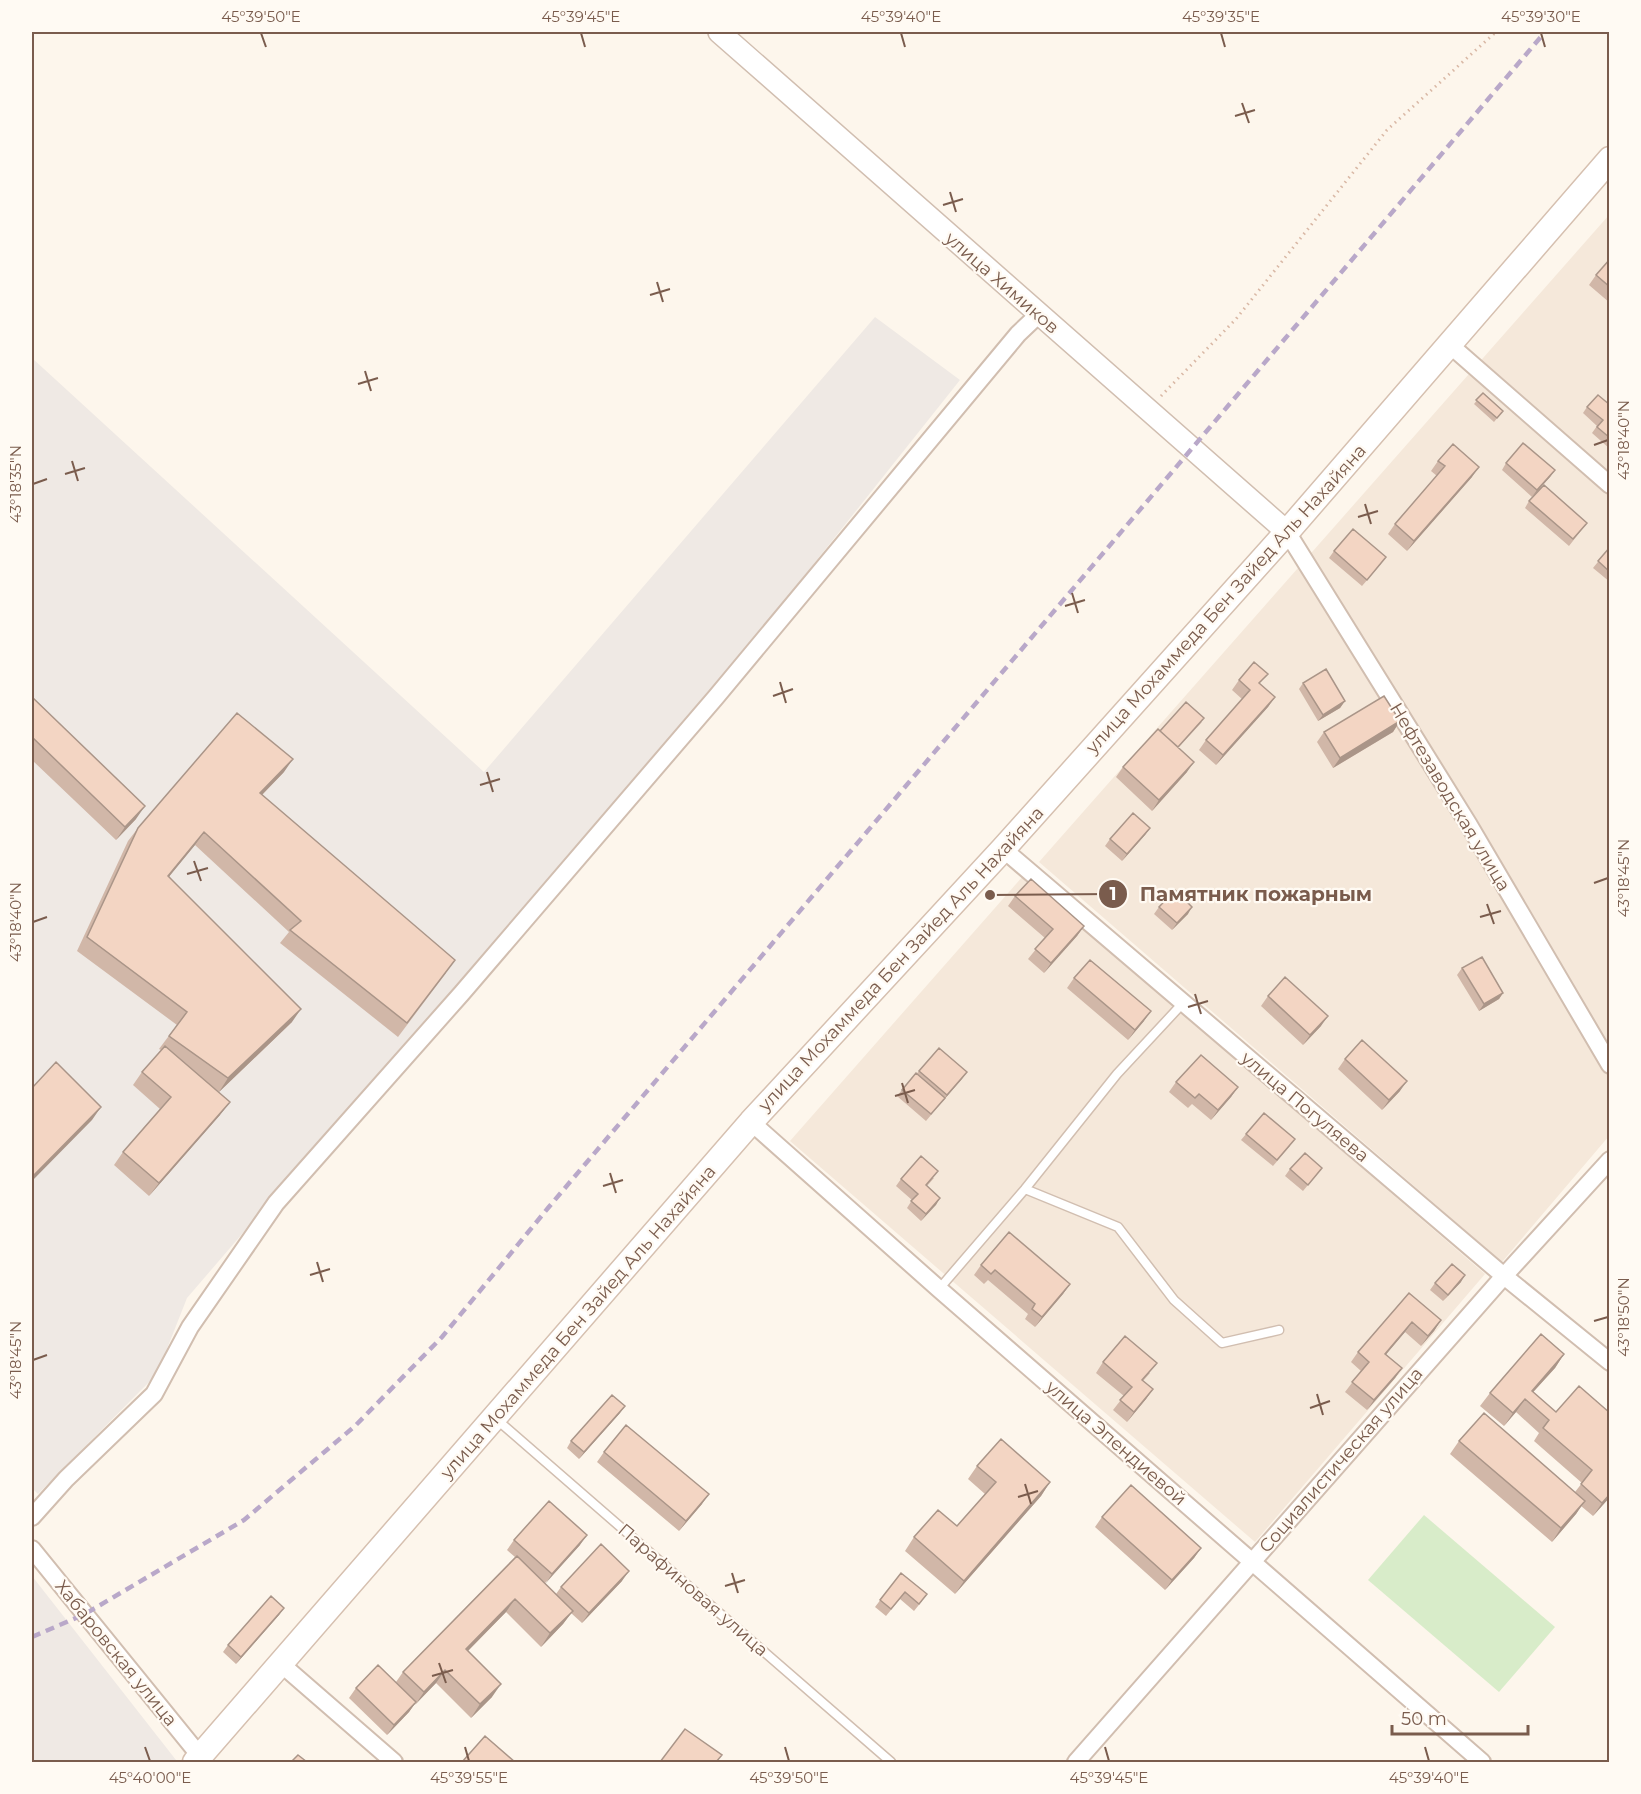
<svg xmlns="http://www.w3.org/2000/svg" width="1641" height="1794" viewBox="0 0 1641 1794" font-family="Montserrat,sans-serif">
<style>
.residential{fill:#f5e8da}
.industrial{fill:#efe9e4}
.green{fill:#d8ecc9}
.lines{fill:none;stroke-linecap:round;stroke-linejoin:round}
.service-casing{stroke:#d1beb0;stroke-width:11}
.minor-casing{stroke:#d1beb0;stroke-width:20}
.tertiary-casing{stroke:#d1beb0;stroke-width:24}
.secondary-casing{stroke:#d6c0b0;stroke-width:27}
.path{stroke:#d9b8a5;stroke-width:3;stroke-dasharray:1.5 4.5;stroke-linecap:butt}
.service{stroke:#fff;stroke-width:8}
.minor{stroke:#fff;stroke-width:16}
.tertiary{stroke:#fff;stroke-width:21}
.secondary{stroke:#fff;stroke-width:24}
.rail{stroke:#b9a8c9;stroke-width:4.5;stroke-dasharray:9 6;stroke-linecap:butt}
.wall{fill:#d1b7a8}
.shaded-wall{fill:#aa9588}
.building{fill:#f3d5c3;stroke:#aa9588;stroke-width:1.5}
.ticks{fill:none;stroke:#7a5c4d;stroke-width:2}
.labels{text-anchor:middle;stroke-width:4.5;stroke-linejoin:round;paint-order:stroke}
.street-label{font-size:18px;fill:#7a5c4d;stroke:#fffaf3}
.leader{fill:none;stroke:#7a5c4d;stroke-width:2}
.callout-dot{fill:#7a5c4d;stroke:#fffaf3;stroke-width:2}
.mark-label{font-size:18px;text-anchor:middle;font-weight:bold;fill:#fff}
.callout-label{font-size:20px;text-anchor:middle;font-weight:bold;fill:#7a5c4d;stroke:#fffaf3;stroke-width:4.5;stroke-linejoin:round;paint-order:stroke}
.neatline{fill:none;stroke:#7a5c4d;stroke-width:2}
.ticks-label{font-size:15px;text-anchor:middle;fill:#7a5c4d}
</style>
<rect width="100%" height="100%" fill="#fdf6ec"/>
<path class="residential" d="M1609,215V1136L1502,1262L1039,862Z
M1023,876L1485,1274L1255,1542L790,1141Z"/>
<path class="industrial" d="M875,317L960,380L607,824L396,1055L187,1298L157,1374L38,1494L32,1488V358L484,772Z
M32,1576L176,1760L174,1762H32Z"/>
<path class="green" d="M1424,1515L1555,1627L1499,1692L1368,1580Z"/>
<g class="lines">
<defs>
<path id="service" d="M1025,1189L1118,1227L1174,1300L1222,1343L1279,1330
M939,1289L1025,1189L1117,1074L1183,1003
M495,1418L891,1762"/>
<path id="minor" d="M1450,345L1610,485
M1287,532L1469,825L1610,1065
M1003,849L1504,1276L1610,1362
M751,1122L939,1289L1482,1762
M32,1517L66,1479L154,1394L190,1327L276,1203L462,993L716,697L1018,334L1038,315
M32,1549L200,1756
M280,1663L394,1762
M1076,1762L1504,1276L1610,1160"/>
<path id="tertiary" d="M719,32L1287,532"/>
<path id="secondary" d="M195,1762L751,1122L1003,849L1287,532L1610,159"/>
</defs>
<use href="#service" class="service-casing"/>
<use href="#minor" class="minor-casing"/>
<use href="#tertiary" class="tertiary-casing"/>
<use href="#secondary" class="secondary-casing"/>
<path class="path" d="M1161,396L1236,319L1387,130L1496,32"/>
<use href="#service" class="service"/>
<use href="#minor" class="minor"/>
<use href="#tertiary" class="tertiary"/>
<use href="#secondary" class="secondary"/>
<path class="rail" d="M32,1637L85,1614L244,1520L355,1426L442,1337L548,1208L1545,32"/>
</g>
<path class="wall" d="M1610,259V303L1589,285L1596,275Z
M1483,393L1503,411L1494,422L1474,404Z
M1610,405V449L1592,433L1597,426L1583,413L1587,407Z
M1438,461L1472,477L1407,551L1388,534L1395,524L1437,476L1431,471Z
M1506,463L1555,470L1550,477L1532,497L1502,470Z
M1529,501L1587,523L1569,546L1525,508Z
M1610,547V582L1593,568Z
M1334,551L1381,564L1362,586L1329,558Z
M1239,680L1260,684L1275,697L1268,707L1216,765L1199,750L1206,740L1242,699L1232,690Z
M1303,683L1345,701L1340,708L1318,721L1299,689Z
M32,697L136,819L116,840L32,760Z
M1400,721L1393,732L1333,768L1317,742L1324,732Z
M1202,722L1178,748L1187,772L1152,811L1116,777L1123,767L1160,731Z
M284,772L262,795L446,973L398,1037L280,943L289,932L195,845L169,876L292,1022L219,1092L214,1088L220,1115L149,1196L114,1165L123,1152L160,1109L133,1085L142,1072L161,1050L159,1049L177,1025L77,951L128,841L138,828Z
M1150,828L1145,835L1122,861L1105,846L1110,839Z
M1015,896L1084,926L1077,936L1044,973L1028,959L1045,938L1008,906Z
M1159,907L1188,914L1172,930L1154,914Z
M1462,968L1503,993L1499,999L1479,1011L1457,975Z
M1074,978L1144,1021L1128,1040L1067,988Z
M1268,996L1321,1026L1303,1045L1261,1006Z
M1345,1059L1400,1091L1382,1110L1338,1069Z
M919,1071L967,1072L926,1121L897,1096L902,1090Z
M1176,1082L1238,1087L1231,1097L1211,1120L1192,1104L1188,1108L1169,1092Z
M1246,1134L1290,1146L1273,1166L1241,1140Z
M1322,1168L1303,1191L1285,1176L1290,1169Z
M934,1178L927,1186L940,1198L921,1221L907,1208L912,1200L896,1186L901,1179Z
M981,1265L1070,1284L1063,1294L1035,1327L1025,1319L1028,1314L988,1280L984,1284L974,1275Z
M1461,1282L1443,1301L1430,1290L1435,1283Z
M1409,1293L1441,1320L1434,1331L1421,1346L1405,1332L1386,1354L1402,1368L1395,1378L1367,1410L1345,1392L1361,1371L1351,1362L1358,1352Z
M1564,1354L1555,1368L1533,1392L1556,1412L1610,1413V1497L1593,1516L1581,1506L1576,1514L1552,1542L1450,1454L1459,1441L1575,1492L1582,1483L1534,1441L1539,1433L1516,1412L1504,1426L1480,1406L1490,1393Z
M1103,1362L1150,1373L1143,1381L1153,1389L1146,1399L1127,1422L1113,1410L1124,1396L1096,1373Z
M620,1413L579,1459L567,1448L571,1441Z
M604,1452L702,1504L679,1531L597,1462Z
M977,1466L1050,1482L1041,1496L955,1594L905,1551L914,1537L957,1526L985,1494L968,1479Z
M1102,1517L1201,1548L1194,1558L1165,1590L1095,1527Z
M514,1540L580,1545L545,1583L556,1594L561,1587L622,1581L582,1623L571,1613L563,1624L541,1647L506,1612L468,1651L492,1697L471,1718L436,1683L414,1705L409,1712L387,1735L349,1698L356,1688L396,1682L403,1672L515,1557L507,1550Z
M901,1573L922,1601L914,1611L900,1599L886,1616L875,1607Z
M284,1608L279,1615L236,1664L223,1652L228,1645Z"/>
<path class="shaded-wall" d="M1479,467L1472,477L1407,551L1414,541Z
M1555,470L1550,477L1532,497L1537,490Z
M1275,697L1268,707L1216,765L1223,755Z
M1345,701L1340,708L1318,721L1323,715Z
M1400,721L1393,732L1333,768L1340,758Z
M293,759L284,772L251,806L260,793Z
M1194,762L1187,772L1152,811L1159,800Z
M145,806L136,819L116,840L125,827Z
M1150,828L1145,835L1122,861L1127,854Z
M204,832L195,845L159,889L168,876Z
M1192,907L1188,914L1172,930L1177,923Z
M1084,926L1077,936L1044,973L1051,963Z
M1503,993L1499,999L1479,1011L1484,1004Z
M301,1009L292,1022L219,1092L228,1078Z
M1151,1011L1144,1021L1128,1040L1135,1030Z
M1328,1016L1321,1026L1303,1045L1310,1035Z
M967,1072L962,1079L942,1102L947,1095Z
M1407,1081L1400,1091L1382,1110L1389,1100Z
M1238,1087L1231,1097L1211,1120L1218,1110Z
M230,1102L220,1115L149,1196L159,1183Z
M101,1107L92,1120L32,1181V1177Z
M940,1198L936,1205L921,1221L926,1214Z
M1465,1275L1461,1282L1443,1301L1448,1295Z
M1070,1284L1063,1294L1035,1327L1042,1317Z
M1441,1320L1434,1331L1421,1346L1428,1336Z
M1412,1322L1405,1332L1378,1364L1385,1354Z
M1564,1354L1555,1368L1526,1400L1532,1391Z
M1402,1368L1395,1378L1367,1410L1374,1400Z
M1153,1389L1146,1399L1127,1422L1134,1412Z
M1525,1399L1516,1412L1504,1426L1513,1413Z
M625,1406L620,1413L579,1459L584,1452Z
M1050,1482L1041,1496L955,1594L964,1581Z
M709,1494L702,1504L679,1531L686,1521Z
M1610,1494V1497L1593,1516L1602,1503Z
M1585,1501L1576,1514L1552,1542L1561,1528Z
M587,1535L580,1545L545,1584L552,1574Z
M1201,1548L1194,1558L1165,1590L1172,1580Z
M629,1571L622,1581L582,1623L589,1613Z
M515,1599L506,1612L456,1663L466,1649Z
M284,1608L279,1615L236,1664L241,1657Z
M573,1611L563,1624L541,1647L550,1633Z
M445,1670L436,1683L415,1705L424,1692Z
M501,1684L492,1697L471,1718L480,1704Z
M416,1702L409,1712L387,1735L394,1725Z"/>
<path class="building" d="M1610,259V287L1596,275Z
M1483,393L1503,411L1497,418L1476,400Z
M1598,395L1610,405V438L1597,427L1603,420L1587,407Z
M1523,443L1555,470L1537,490L1506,463Z
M1453,444L1479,467L1414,541L1395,524L1445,466L1438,461Z
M1544,485L1587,523L1573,539L1529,501Z
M1353,529L1386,557L1367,580L1334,551Z
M1610,547V572L1598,561Z
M1254,662L1268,674L1259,683L1275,697L1223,755L1206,740L1250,690L1239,680Z
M1326,669L1345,701L1323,715L1303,683Z
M1384,696L1400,721L1340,758L1324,732Z
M32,697L145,806L125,827L32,737Z
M1186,702L1204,718L1178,747L1160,731Z
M237,713L293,759L260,793L455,960L407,1023L290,930L301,921L204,832L168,876L301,1009L228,1078L169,1036L187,1012L87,937L138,828Z
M1158,729L1194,762L1159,800L1123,767Z
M1133,813L1150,828L1127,854L1110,839Z
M1031,879L1084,926L1051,963L1035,949L1053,929L1015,896Z
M1175,890L1192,907L1177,923L1159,907Z
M1482,957L1503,993L1484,1004L1462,968Z
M1090,960L1151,1011L1135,1030L1074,978Z
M1285,977L1328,1016L1310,1035L1268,996Z
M1362,1040L1407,1081L1389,1100L1345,1059Z
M165,1046L230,1102L159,1183L123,1152L171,1097L142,1072Z
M939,1048L967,1072L947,1095L919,1071Z
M1201,1055L1238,1087L1218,1110L1199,1094L1195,1098L1176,1082Z
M56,1062L101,1107L32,1177V1088Z
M916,1073L945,1098L931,1114L902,1090Z
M1264,1113L1295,1139L1277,1160L1246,1134Z
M1305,1153L1322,1168L1308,1185L1290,1169Z
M921,1156L938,1171L926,1185L940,1198L926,1214L911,1201L918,1194L901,1179Z
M1009,1232L1070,1284L1042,1317L1032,1309L1035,1304L995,1270L991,1274L981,1265Z
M1452,1264L1465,1275L1448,1295L1435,1283Z
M1409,1293L1441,1320L1428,1336L1412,1322L1385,1354L1402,1368L1374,1400L1352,1382L1369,1362L1358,1352Z
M1541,1334L1564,1354L1532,1391L1556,1412L1579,1386L1610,1413V1494L1602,1503L1581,1484L1592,1470L1543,1428L1549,1420L1525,1399L1513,1413L1490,1393Z
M1125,1336L1157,1363L1142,1380L1153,1389L1134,1412L1120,1400L1132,1387L1103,1362Z
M612,1395L625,1406L584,1452L571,1441Z
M1484,1413L1585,1501L1561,1528L1459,1441Z
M626,1425L709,1494L686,1521L604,1452Z
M1001,1439L1050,1482L964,1581L914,1537L938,1510L957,1526L996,1482L977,1466Z
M1131,1485L1201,1548L1172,1580L1102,1517Z
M549,1501L587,1535L552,1574L514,1540Z
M601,1544L629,1571L589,1613L561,1587Z
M517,1556L573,1611L550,1633L515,1599L466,1649L501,1684L480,1704L445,1670L424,1692L403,1672Z
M901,1573L927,1594L919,1604L905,1592L891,1609L880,1600Z
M271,1596L284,1608L241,1657L228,1645Z
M378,1665L416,1702L394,1725L356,1688Z
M685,1729L722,1755L716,1762H660Z
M485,1736L515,1762H462Z
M298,1755L307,1762H291Z"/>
<path class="ticks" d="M261,33L266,47M581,33L585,47M901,33L905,47M1221,33L1225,47M1541,33L1545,47M1242,103L1249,123M1235,116L1255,110M950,192L956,212M943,205L963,199M657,282L663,302M650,295L670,289M365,371L371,391M358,384L378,378M1594,445L1608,440M72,461L78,481M65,474L85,468M33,484L47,479M1365,504L1371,524M1358,517L1378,511M1072,593L1078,613M1065,606L1085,600M780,682L786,703M773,696L793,689M487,772L493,792M480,785L500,779M194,861L201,881M187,874L208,868M1594,883L1608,878M1487,904L1494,924M1480,917L1501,911M33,922L47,917M1195,994L1201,1014M1188,1007L1208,1001M902,1083L908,1103M895,1096L915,1090M610,1173L616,1193M603,1186L623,1180M317,1262L323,1282M310,1275L330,1269M1594,1321L1608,1317M33,1360L47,1355M1317,1394L1323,1415M1310,1408L1330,1401M1025,1484L1031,1504M1018,1497L1038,1491M732,1573L738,1593M725,1586L745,1580M439,1663L446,1683M432,1676L453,1670M145,1747L150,1761M465,1747L469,1761M785,1747L789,1761M1105,1747L1109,1761M1425,1747L1429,1761"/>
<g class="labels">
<g class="street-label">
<text transform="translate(1002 283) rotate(41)" y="6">улица Химиков</text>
<text transform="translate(1226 599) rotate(-48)" y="6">улица Мохаммеда Бен Зайед Аль Нахайяна</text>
<text transform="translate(1450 797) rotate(59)" y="6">Нефтезаводская улица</text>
<text transform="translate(901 959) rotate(-47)" y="6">улица Мохаммеда Бен Зайед Аль Нахайяна</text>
<text transform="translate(1305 1107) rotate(40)" y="6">улица Погуляева</text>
<text transform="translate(578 1322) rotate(-49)" y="6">улица Мохаммеда Бен Зайед Аль Нахайяна</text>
<text transform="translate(1116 1443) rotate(41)" y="6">улица Эпендиевой</text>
<text transform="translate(1341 1460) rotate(-49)" y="6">Социалистическая улица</text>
<text transform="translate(693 1590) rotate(41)" y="6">Парафиновая улица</text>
<text transform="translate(116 1653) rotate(51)" y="6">Хабаровская улица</text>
</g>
</g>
<path class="leader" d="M990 895L1113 894"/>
<g class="callout-dot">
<circle cx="990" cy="895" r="6"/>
<circle cx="1113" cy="894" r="15"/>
</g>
<g class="mark-label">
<text x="1113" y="900">1</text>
</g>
<g class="callout-label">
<text x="1256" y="901">Памятник пожарным</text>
</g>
<rect width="1641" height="1794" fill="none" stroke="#fffaf3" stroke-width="66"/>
<path d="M1392 1725v9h136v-9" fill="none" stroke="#7a5c4d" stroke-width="3"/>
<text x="1401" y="1725" font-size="18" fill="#7a5c4d" stroke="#fffaf3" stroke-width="4.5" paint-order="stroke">50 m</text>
<rect x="33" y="33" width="1575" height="1728" class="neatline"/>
<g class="ticks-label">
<text x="261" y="22">45°39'50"E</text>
<text x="581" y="22">45°39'45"E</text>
<text x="901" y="22">45°39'40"E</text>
<text x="1221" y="22">45°39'35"E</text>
<text x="1541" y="22">45°39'30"E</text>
<text transform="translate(1624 440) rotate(-90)" y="5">43°18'40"N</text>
<text transform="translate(16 484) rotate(-90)" y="5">43°18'35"N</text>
<text transform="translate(1624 878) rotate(-90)" y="5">43°18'45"N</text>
<text transform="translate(16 922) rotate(-90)" y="5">43°18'40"N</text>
<text transform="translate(1624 1317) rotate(-90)" y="5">43°18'50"N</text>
<text transform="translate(16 1360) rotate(-90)" y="5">43°18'45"N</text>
<text x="150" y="1783">45°40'00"E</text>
<text x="469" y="1783">45°39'55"E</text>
<text x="789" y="1783">45°39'50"E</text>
<text x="1109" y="1783">45°39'45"E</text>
<text x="1429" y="1783">45°39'40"E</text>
</g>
</svg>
